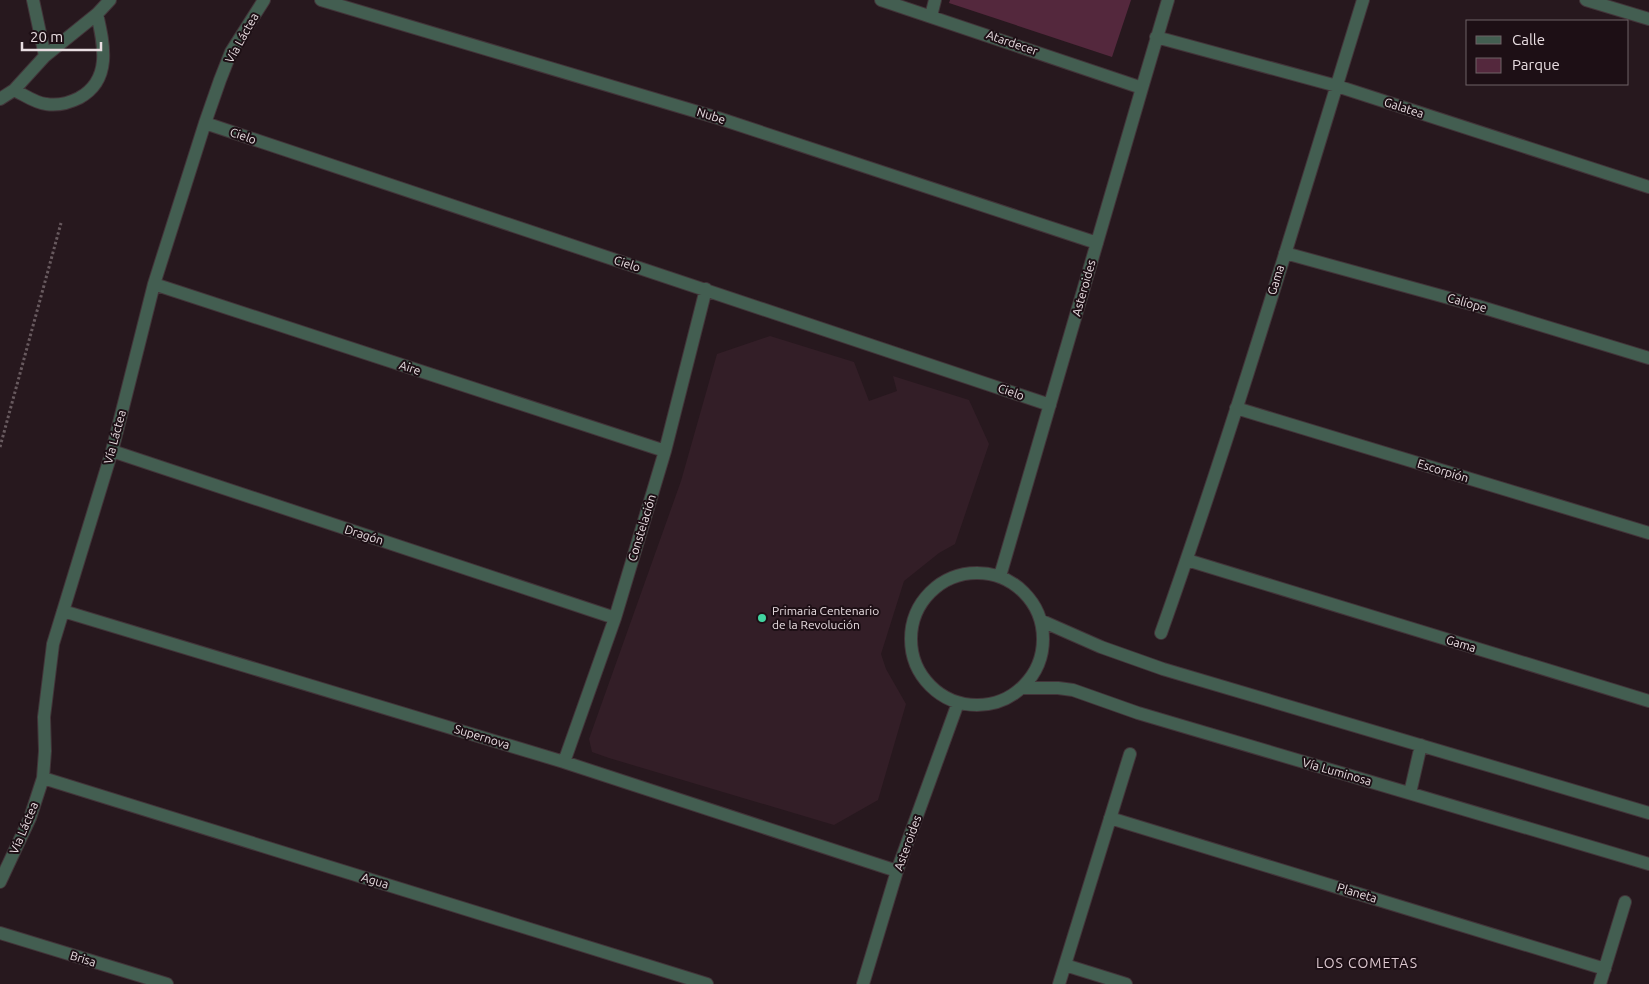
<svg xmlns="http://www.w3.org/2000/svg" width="1649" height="984" viewBox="0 0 1649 984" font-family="Ubuntu,sans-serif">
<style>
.built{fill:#331e27}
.park{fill:#54283d}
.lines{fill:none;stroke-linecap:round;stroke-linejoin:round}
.minor-casing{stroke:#423439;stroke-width:14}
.path{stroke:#685a5f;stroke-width:3;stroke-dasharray:2.5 2.5;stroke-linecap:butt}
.minor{stroke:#435e51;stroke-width:12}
.poi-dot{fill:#42d4a0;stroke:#1d0f15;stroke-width:2}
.labels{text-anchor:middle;stroke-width:4;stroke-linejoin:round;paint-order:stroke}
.street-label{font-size:12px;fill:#e9dee2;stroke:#1d0f15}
.poi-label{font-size:12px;fill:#e9dee2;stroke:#1d0f15;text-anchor:start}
.neighbourhood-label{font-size:14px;letter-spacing:1px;fill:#dcc7cf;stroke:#1d0f15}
</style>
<rect width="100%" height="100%" fill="#27181e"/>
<path class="built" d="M770,336L854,362L869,401L897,391L893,376L969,400L989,444L955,544L939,553L904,581L881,654L886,669L906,704L878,800L834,825L609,758L592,752L589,739L681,481L717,354Z"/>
<path class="park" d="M950,0H1131L1112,57L949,3Z"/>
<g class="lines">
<defs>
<path id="minor" d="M33,0L45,56
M321,0L718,118L1097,243
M881,0L1142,88
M1586,0L1649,19
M931,16L935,0
M1156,37L1337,86L1649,187
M14,90L45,56L97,14L110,0
M0,99L14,90C23,94 35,103 46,104C58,106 69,103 79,98C112,80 104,45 97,14
M205,123C486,217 768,310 1050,405
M1285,253L1478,306L1649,358
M154,284L665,451
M1236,408L1649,533
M112,451L615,618
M1187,560L1649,701
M911 639a66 66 0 1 1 132 0a66 66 0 1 1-132 0Z
M1000,576L1142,88L1168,0
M63,611L564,762L897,871
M1042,621L1101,647L1163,669L1649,813
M1161,633C1235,424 1298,211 1363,0
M1023,688H1058L1073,690L1138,713L1649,864
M564,762L615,618L665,451L706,289
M43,778L707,984
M1410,793L1421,745
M1110,818L1605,969
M0,882L30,818L43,778L45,751L44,717L53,644L112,451L154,284L205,123L220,80L231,52L264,0
M0,933L167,984
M1065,965L1126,984
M863,984L897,871L958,703
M1059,984L1130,754
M1600,984L1625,902"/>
</defs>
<use href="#minor" class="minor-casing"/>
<path class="path" d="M0,447L61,223"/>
<use href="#minor" class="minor"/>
</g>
<circle class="poi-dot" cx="762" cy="618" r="5"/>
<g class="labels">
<g class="street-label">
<text transform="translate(242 38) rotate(-61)" y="4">Vía Láctea</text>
<text transform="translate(1012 43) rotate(19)" y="4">Atardecer</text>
<text transform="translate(1404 108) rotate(18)" y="4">Galatea</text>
<text transform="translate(711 116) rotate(17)" y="4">Nube</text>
<text transform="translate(243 136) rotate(19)" y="4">Cielo</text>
<text transform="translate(627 264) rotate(18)" y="4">Cielo</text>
<text transform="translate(1276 280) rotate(-73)" y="4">Gama</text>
<text transform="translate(1084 288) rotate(-74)" y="4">Asteroides</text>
<text transform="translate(1467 303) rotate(16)" y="4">Calíope</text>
<text transform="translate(410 368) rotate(18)" y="4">Aire</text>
<text transform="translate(1011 392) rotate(19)" y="4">Cielo</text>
<text transform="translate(115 437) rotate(-75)" y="4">Vía Láctea</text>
<text transform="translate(1443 471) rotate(17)" y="4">Escorpión</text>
<text transform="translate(642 528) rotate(-73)" y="4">Constelación</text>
<text transform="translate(364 535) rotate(18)" y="4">Dragón</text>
<text transform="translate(1461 644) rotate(17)" y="4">Gama</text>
<text transform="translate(482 737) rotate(17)" y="4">Supernova</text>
<text transform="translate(1337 772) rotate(16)" y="4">Vía Luminosa</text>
<text transform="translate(24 828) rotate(-67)" y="4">Vía Láctea</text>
<text transform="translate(908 843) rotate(-70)" y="4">Asteroides</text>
<text transform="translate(375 881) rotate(17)" y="4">Agua</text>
<text transform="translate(1357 893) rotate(17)" y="4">Planeta</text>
<text transform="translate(83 959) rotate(17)" y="4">Brisa</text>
</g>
<g class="poi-label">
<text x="772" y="615">Primaria Centenario<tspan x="772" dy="14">de la Revolución</tspan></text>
</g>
<g class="neighbourhood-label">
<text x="1367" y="968">LOS COMETAS</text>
</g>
</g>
<rect x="1466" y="20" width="162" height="65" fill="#1d0f15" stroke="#6f6267"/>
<rect x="1476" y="36" width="25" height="8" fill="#435e51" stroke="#6f6267"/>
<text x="1512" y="45" font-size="15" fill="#e9dee2">Calle</text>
<rect x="1476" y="58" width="25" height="15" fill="#54283d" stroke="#6f6267"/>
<text x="1512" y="70" font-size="15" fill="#e9dee2">Parque</text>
<path d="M22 42v8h79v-8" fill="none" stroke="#e9dee2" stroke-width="2.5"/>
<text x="30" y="42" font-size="15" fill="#e9dee2" stroke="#1d0f15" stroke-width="4" paint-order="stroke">20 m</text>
</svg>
